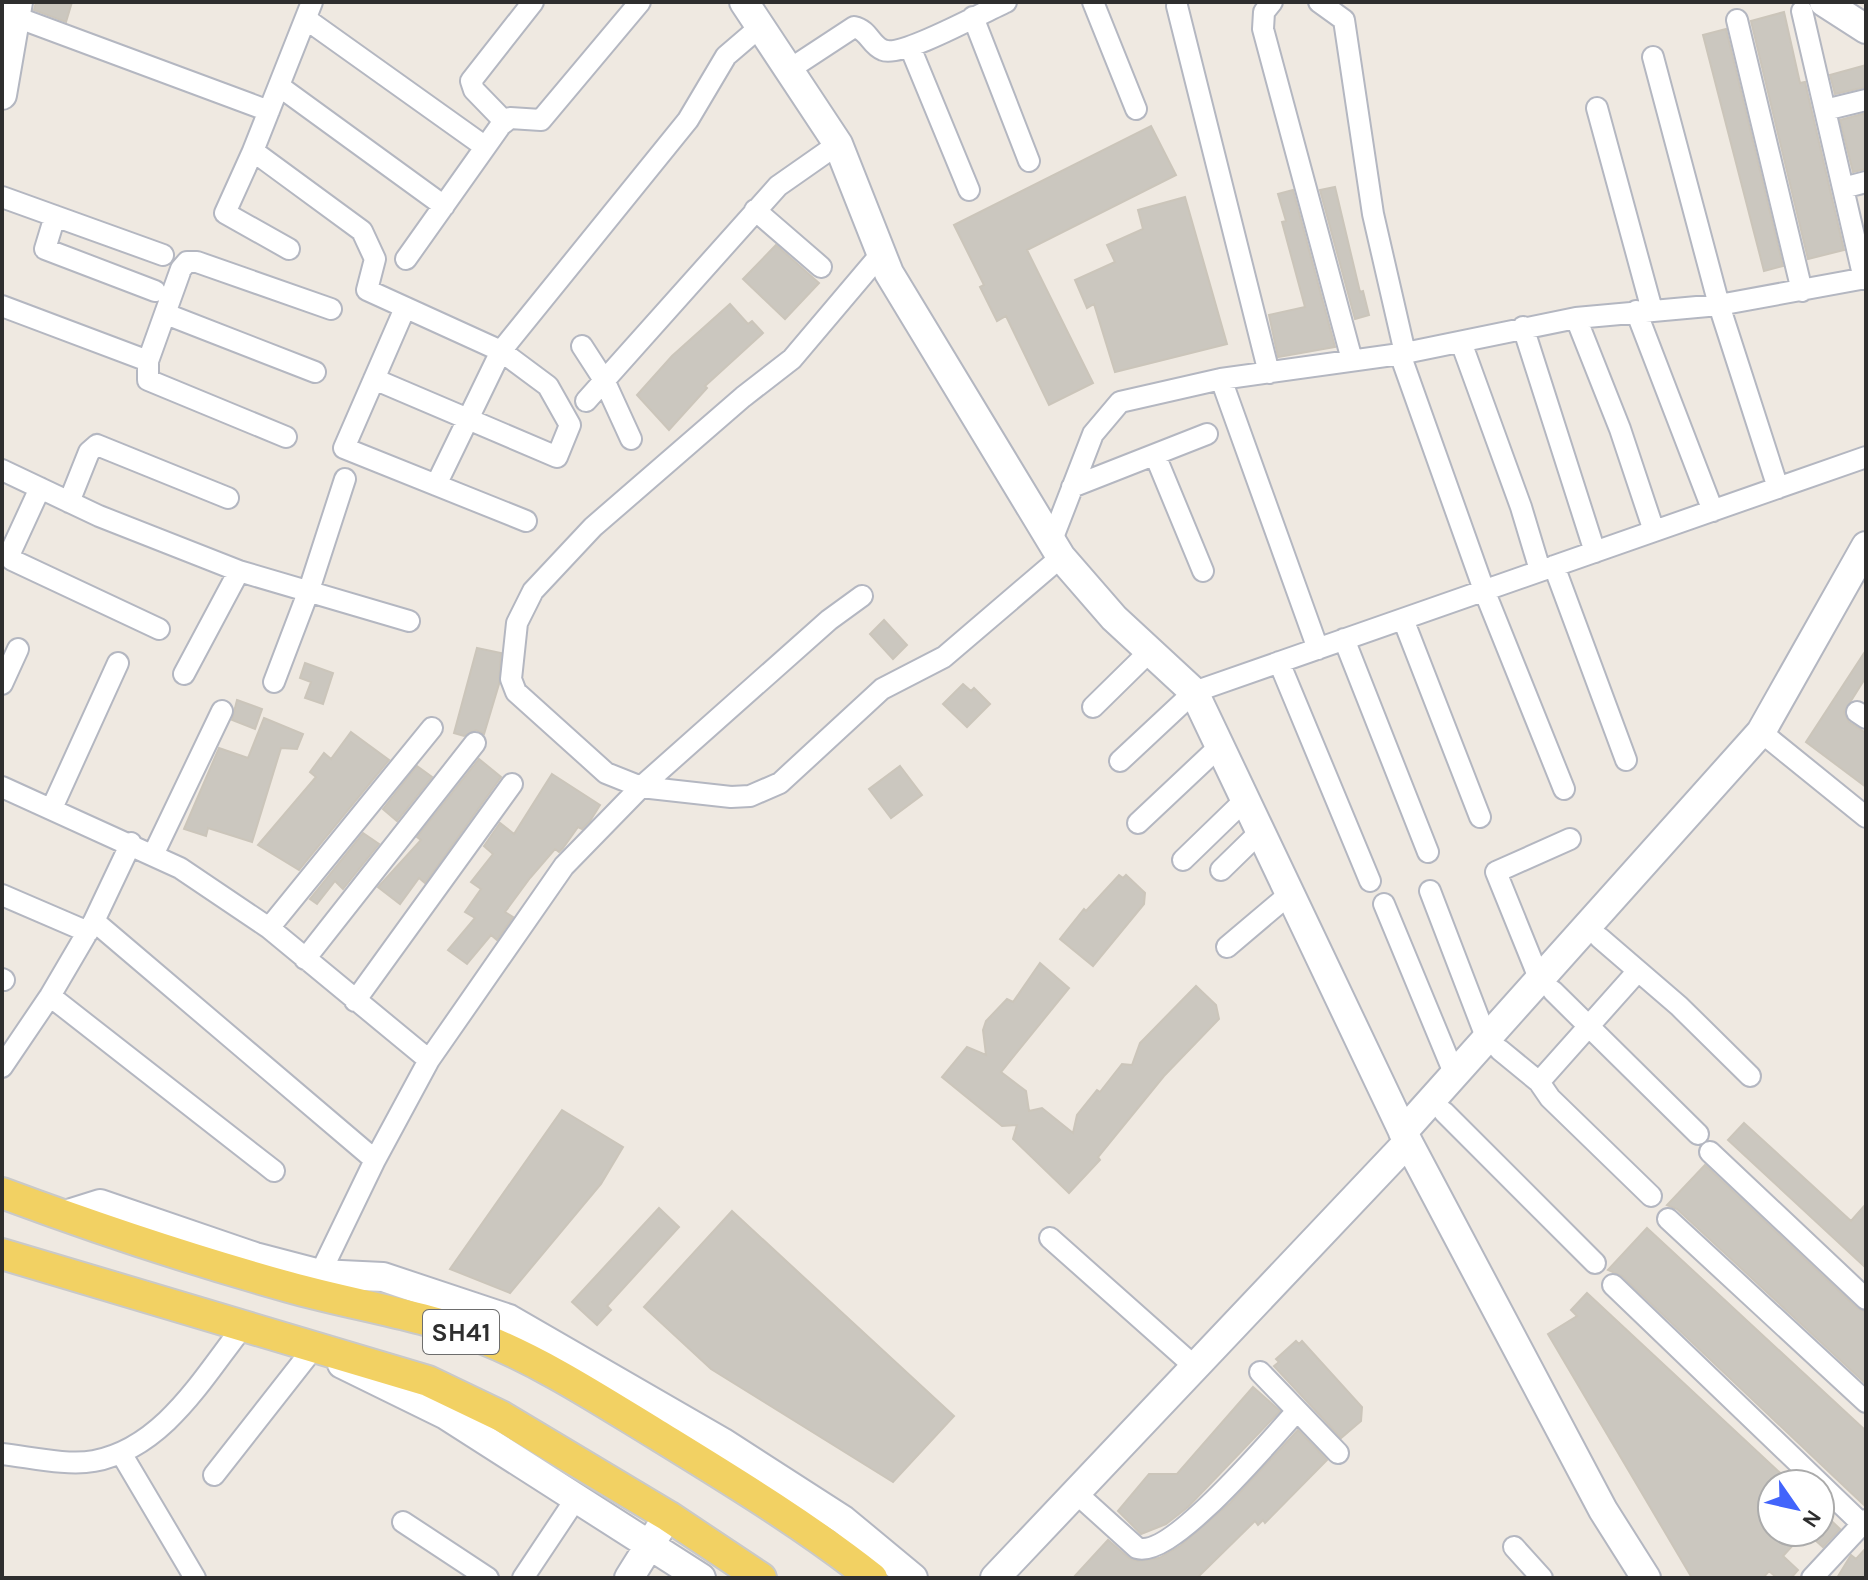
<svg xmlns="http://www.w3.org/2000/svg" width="1868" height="1580" viewBox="0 0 1868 1580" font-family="Karla,sans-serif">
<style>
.building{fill:#cbc7bf;stroke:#cbc5ba;stroke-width:2}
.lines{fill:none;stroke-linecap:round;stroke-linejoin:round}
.street-casing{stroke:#b4b7c1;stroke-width:24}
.secondary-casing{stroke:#b4b7c1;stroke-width:32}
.primary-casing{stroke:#c9c9c9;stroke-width:34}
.street{stroke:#fff;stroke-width:20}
.secondary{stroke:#fff;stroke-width:28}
.primary{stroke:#f2d163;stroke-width:30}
.labels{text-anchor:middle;stroke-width:8;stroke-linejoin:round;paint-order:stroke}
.shield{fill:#fff;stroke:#6d6d6d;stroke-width:2}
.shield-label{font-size:26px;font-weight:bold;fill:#2e2e2e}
</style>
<rect width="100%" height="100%" fill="#efe9e1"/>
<path class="building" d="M36,2H72L66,22L34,10Z
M1784,12L1800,83L1805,82L1844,250L1808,259L1751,21Z
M1726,29L1783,266L1764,271L1703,35Z
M1866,65V87L1835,94L1830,75Z
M1866,113V169L1853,172L1840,120Z
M1151,126L1176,175L1027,250L1093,383L1049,405L1006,316L997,321L980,287L984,285L954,225Z
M1335,187L1360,292L1363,291L1369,315L1355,319L1320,190Z
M1293,190L1335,347L1278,357L1269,315L1305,307L1282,222L1286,221L1278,194Z
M1185,197L1227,344L1115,372L1094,304L1087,308L1075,280L1115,262L1107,245L1143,229L1138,210Z
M776,245L819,283L785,319L743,279Z
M730,304L748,324L752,321L763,333L705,386L707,388L669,430L637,395L672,356Z
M884,620L907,645L893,659L870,634Z
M477,648L501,653L499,684L484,734L476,730L464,736L454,733Z
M1866,650V677L1844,712L1849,722L1866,733V787L1806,742Z
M305,663L333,673L323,704L305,698L311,682L300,678Z
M963,684L971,691L974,688L990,704L967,727L943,704Z
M237,700L262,709L255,729L232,720Z
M264,718L303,734L297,749L281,748L252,842L208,828L206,836L184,829L219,748L248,758Z
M351,732L389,760L299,870L258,845L316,777L310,772L324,753L331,759Z
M479,759L501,777L425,883L419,878L400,904L378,887L421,840L417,837Z
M417,766L432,777L397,821L383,809Z
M900,766L922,795L891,818L869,789Z
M552,774L600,805L590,821L582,829L578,827L563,848L559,852L555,849L530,878L505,912L513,917L497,940L491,935L467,964L448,950L475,918L465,912L481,889L471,882L493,854L484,846L500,823L514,834Z
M363,833L379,844L343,889L335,881L317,904L310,899Z
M1119,875L1123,878L1126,875L1145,893L1144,904L1093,966L1060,939L1084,909L1086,911Z
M1040,963L1069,988L1001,1072L1026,1091L1029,1111L1042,1108L1073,1133L1077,1115L1097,1090L1100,1092L1122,1064L1132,1065L1140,1043L1196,986L1216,1005L1219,1019L1164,1076L1098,1157L1100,1160L1069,1193L1013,1139L1017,1125L1002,1126L942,1077L967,1047L986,1055L983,1030L986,1021L1007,999L1013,1002Z
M562,1110L623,1147L601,1184L510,1293L450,1269Z
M1744,1123L1851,1221L1866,1204V1268L1728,1140Z
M1705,1165L1857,1308L1866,1312V1384L1677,1209L1667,1205Z
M659,1208L679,1227L607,1306L611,1310L597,1325L572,1302Z
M732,1211L954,1416L893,1482L711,1369L644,1307Z
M1647,1228L1866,1431V1507L1622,1276L1608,1270Z
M1587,1293L1792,1484H1772V1532H1805L1783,1556L1798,1570L1791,1578H1777L1769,1571L1763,1578H1692L1548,1334L1577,1316L1571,1310Z
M1296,1341L1299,1344L1302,1341L1362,1407L1361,1421L1341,1438L1274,1366L1279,1362L1276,1359Z
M1253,1387L1280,1411L1188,1507L1166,1524L1141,1534L1118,1511L1149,1474H1177Z
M1298,1430L1327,1460L1265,1523L1263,1520L1258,1525L1255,1521L1197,1578H1073L1108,1540L1129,1558L1138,1561L1159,1558L1180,1546L1230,1503Z
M1820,1510L1840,1529L1823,1547L1806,1532H1820Z
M1866,1548V1578H1837L1851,1555L1856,1559Z"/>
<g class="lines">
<defs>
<path id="street" d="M312,2L253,151L362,231L375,259L367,290L501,351L548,386L570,425L557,457L374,379
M1093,2L1136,109
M1272,2L1264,12L1263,29L1352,360
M1319,2L1344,20L1373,214L1405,353
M1177,6L1269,373
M1802,11L1864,279
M16,17L269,111
M973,17L1029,161
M306,19L484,146
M1737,20L1802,291
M910,47L969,190
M1653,57L1719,305L1778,488
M790,69L854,27C869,30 870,45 883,50C902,58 985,11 1006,2
M279,86L444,206
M1597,108L1652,310
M1825,110L1866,100
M505,122L474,90L471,81L533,2
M253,151L225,213L289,249
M1843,188L1866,182
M2,197L163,255
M755,210L821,267
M55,216L45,249L155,291
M880,255L792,359L743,397L593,527L533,591L517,623L511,679L516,692L606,773L641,787L731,797L750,796L780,783L882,689L944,657L1061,557
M406,259L501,125L510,118L541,120L640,2
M2,306L148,361V380L286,437
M405,308L344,448L526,521
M1636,311L1713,511
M166,314L315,372
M1576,318L1620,429L1654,531
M1523,327L1595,552
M1461,342L1521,507L1540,570
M582,346L604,380L631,439
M1400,354L1484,590L1564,789
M148,361L181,269L187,262H197L331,309
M1221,379L1318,649
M586,401L778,186L838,144
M1155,455L1203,571
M2,470L99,516L239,571L409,621
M436,485L501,351L688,120L726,56L761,26
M1072,487L1207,434
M40,488L11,551L12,560L159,629
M69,502L89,452L97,445L228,498
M1052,540L1093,434L1120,402L1221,379L1400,354L1576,318L1719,305L1866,278
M1554,566L1626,760
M1403,619L1480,817
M1344,639L1428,852
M1279,662L1370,881
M184,674L239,571
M274,682L309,590L345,479
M2,684L18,649
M1093,707L1150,651
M1857,712L1866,718
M1761,732L1866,817
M1120,761L1194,692L1866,457
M2,787L180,868L269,928L429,1060
M52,808L118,663
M1138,823L1221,745
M131,843L94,921L375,1160
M153,855L222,711
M1183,860L1247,798
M1221,870L1262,830
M1430,891L1486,1037
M2,895L88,932
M1384,904L1454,1073
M269,928L432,728
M1600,938L1679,1006L1750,1076
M1227,947L1292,892
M305,959L475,743
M1539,978L1496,872L1570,839
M2,979L4,980
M1553,991L1698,1134
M50,996L274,1171
M355,1001L512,784
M1500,1050L1539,1082L1550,1098L1651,1196
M2,1067L50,996L94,921
M1539,1082L1637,972
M1444,1112L1595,1263
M1710,1152L1866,1299
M1668,1219L1866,1402
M1050,1238L1194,1366
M316,1282L375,1160L429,1060L564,866L641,787L829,620L862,596
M1613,1285L1862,1524
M1260,1372L1338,1453
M121,1453L195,1578
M2,1454C30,1457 67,1466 94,1461C163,1448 202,1379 242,1328
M214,1475L316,1345
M1075,1492L1137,1548C1172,1559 1271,1439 1297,1411
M403,1522L488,1578
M1514,1547L1542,1578
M523,1578L575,1500
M1812,1578L1866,1520"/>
<path id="secondary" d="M744,2L838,144L889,273L1061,557L1114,618L1194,692L1408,1142L1603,1510L1646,1578
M1824,2L1866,29
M2,95L18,2
M1403,1132L1761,732L1866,546
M65,1215L100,1204L255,1257L320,1274L383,1277L509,1319L722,1442L843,1520L913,1578
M342,1364L446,1415L701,1578
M629,1578L659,1530
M995,1578L1408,1142"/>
<path id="primary" d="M2,1193C96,1228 192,1260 289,1287C353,1305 419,1314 481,1338C542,1362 600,1400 656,1434C729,1479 805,1525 872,1578
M2,1254L428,1381L501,1416L668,1516L761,1578"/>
</defs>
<use href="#street" class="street-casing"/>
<use href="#secondary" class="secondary-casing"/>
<use href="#primary" class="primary-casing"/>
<use href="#street" class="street"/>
<use href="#secondary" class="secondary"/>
<use href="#primary" class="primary"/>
</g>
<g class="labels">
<rect class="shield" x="423" y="1310" width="76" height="44" rx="6"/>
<g class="shield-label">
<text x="461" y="1341">SH41</text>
</g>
</g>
<rect width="1868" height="1580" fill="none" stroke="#2e2e2e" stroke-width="8"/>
<g transform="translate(1796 1508) rotate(124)"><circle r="38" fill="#ffffff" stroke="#ababab" stroke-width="2"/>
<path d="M0-6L14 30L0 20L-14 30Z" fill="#4264fb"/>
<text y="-12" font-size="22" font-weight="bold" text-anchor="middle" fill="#2e2e2e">N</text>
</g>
</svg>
